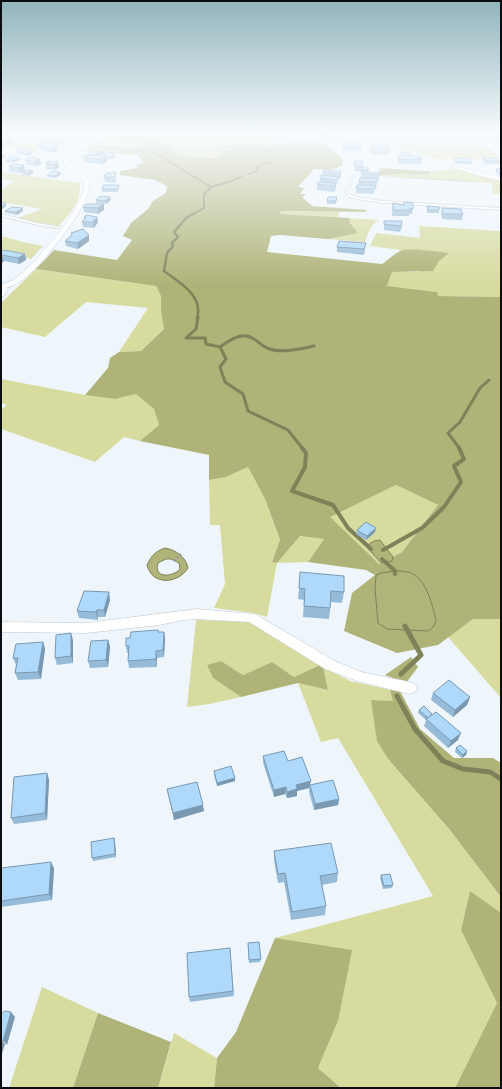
<svg xmlns="http://www.w3.org/2000/svg" width="502" height="1089" viewBox="0 0 502 1089" font-family="'Varela Round',sans-serif">
<style>
.green{fill:#d7db9e}
.forest{fill:#afb377;fill-rule:evenodd}
.water{fill:#b0b478;stroke:#7e8259;fill-rule:evenodd}
.lines{fill:none;stroke-linecap:round;stroke-linejoin:round}
.stream-far4{stroke:#7e8259;stroke-width:2}
.stream-far3{stroke:#7e8259;stroke-width:2.5}
.stream-far2{stroke:#7e8259;stroke-width:3}
.stream-far1{stroke:#7e8259;stroke-width:4}
.stream{stroke:#7e8259;stroke-width:5}
.lane-casing{stroke:#c0c8ce;stroke-width:1.5}
.street-casing{stroke:#c0c8ce;stroke-width:1}
.secondary-casing{stroke:#c0c8ce;stroke-width:1}
.path-far1{stroke:#959a9f;stroke-width:1;stroke-dasharray:1 1;stroke-linecap:butt}
.path{stroke:#959a9f;stroke-width:2.5;stroke-dasharray:2 2;stroke-linecap:butt}
.lane{fill:#fff;fill-rule:evenodd}
.street{fill:#fff;fill-rule:evenodd}
.secondary{fill:#fff;fill-rule:evenodd}
.wall{fill:#96bbd8}
.shaded-wall{fill:#7a98b0}
.building{fill:#afd9fb;stroke:#7a98b0}
</style>
<rect width="100%" height="100%" fill="#eef6fc"/>
<path class="green" d="M118,133H188L305,140L268,146L232,145L235,150L224,149L217,151L223,155C209,161 191,157 176,156L171,149L158,140L109,136Z
M252,133H298L295,138L251,136Z
M1,138L48,145L34,152L1,146Z
M101,140L142,142L147,145C129,150 110,143 92,146L128,151L111,153L79,150Z
M383,144L488,146L501,159H434L401,148Z
M450,169L462,170L501,180V194H493L491,183L378,176L390,174L428,175L431,171L449,170Z
M1,172L80,183C81,206 70,213 56,229L12,220L42,209L1,202V190L15,181L1,179Z
M313,210L339,211L338,218L279,214L281,211L311,212Z
M349,218L379,220C371,224 368,233 365,242L328,239L357,233L350,223Z
M419,226L501,231V297L438,296L437,292L387,286L392,272H419L435,251L401,250L370,246L376,233L420,238Z
M1,236L27,243L43,246L31,259L1,251Z
M36,269L156,286L161,296V312L164,329L141,351L119,352L148,308L86,302L45,337L1,327V303Z
M1,379L85,395L115,399L136,394L154,409L159,425L140,441L124,437L95,462L1,429V410L7,405L1,403Z
M248,467L265,499L280,541L272,562L277,563L300,536L324,539L308,562L277,563L267,617L254,613L214,608L225,584L220,525H210L209,480L226,477Z
M396,485L438,505L402,552L393,557L380,540L366,546L381,563L379,564L329,517Z
M473,619H501V698L448,637Z
M196,620L252,622L320,665L294,677L272,662L243,675L221,661L207,665L213,678L241,697L209,704L187,707Z
M323,667L350,681L390,690L394,702L371,700L389,760L450,830L501,897V913L470,892L461,930L497,1003L455,1088H341L318,1068L338,1021L275,938L433,896L338,738L321,742L298,683L328,690Z
M42,987L98,1013L73,1088H9Z
M174,1033L217,1058L214,1088H158Z"/>
<path class="forest" d="M109,136L158,140L171,149L176,156L215,158L223,155L217,150H233L229,147L232,145L268,146L302,141H320L327,145L343,159L342,166L331,170L314,169L298,187L304,188L300,194H307L302,197L312,206L367,210L365,212L281,211L279,214L349,218L350,223L358,233L328,239L280,235L271,236L267,252L382,264C388,260 394,254 400,251C407,247 440,252 449,253L439,261L433,271L392,272L387,286L437,292L438,296L501,297V619H473L438,645L397,653L344,631L352,593L375,575L366,570L308,562L324,539L300,536L277,563L272,562L280,540L265,499L248,467L226,477L209,480V455L140,441L159,425L154,409L136,394L115,399L85,395L108,368L110,358L119,352L141,351L164,329L161,312V296L156,286L36,269L54,250L117,260L132,240L123,236L131,223L148,209L153,201L166,193L167,186L155,180L120,175V171L138,168L136,165L145,162L137,155L111,153L126,151L89,146C108,144 128,150 146,145L142,142L101,140ZM396,485L438,505L402,552L393,557L392,561L379,564L330,517Z
M380,168L425,171H431L428,175L390,174L378,176Z
M411,657L418,667L406,683L385,675Z
M221,661L243,675L272,662L294,677L320,665L323,667L328,690L298,683L241,697L213,678L207,665Z
M390,690L400,691L420,729L454,758H493L501,763V897L450,830L389,760L377,741L371,700L393,701Z
M470,891L501,913V1088H455L497,1003L461,930Z
M275,938L352,950L338,1021L318,1068L341,1088H214L217,1058L236,1032Z
M98,1013L171,1042L158,1088H73Z"/>
<path class="water" d="M380,540L393,557L392,561L381,563L366,546L374,541Z
M165,548C176,550 186,557 188,568C178,584 152,586 147,565C151,556 156,551 165,548ZM166,559H171L179,563L180,569C173,577 153,579 158,563Z
M395,571C400,571 406,571 411,573C427,580 432,605 436,620C435,626 432,629 427,631L387,629L378,623L375,589L376,575L381,573Z"/>
<g class="lines">
<path class="stream-far4" d="M150,150L211,187
M248,174L258,171L257,168L260,165L270,163
M192,215L204,208V194L211,187L232,181L242,176"/>
<path class="stream-far3" d="M193,214L186,218L174,232L178,237L172,243L173,246L167,253L164,271C179,282 204,296 197,318"/>
<path class="stream-far2" d="M198,317L196,329L186,338H205L206,344L220,347L226,359L220,367L225,382L243,394L248,411L288,430L303,449
M220,347C230,340 242,331 254,339C259,342 262,346 267,348C281,354 300,349 314,346
M460,449L448,433L460,422L480,388L489,380"/>
<path class="stream-far1" d="M302,448L306,453L305,467L292,491L333,505L348,528L371,549
M383,550L422,528L444,507L461,482L454,466L464,459L459,448
M382,559L395,571V574"/>
<path class="stream" d="M401,674L421,655L405,626
M397,696L415,729L443,761L463,769L490,772L501,779"/>
<defs>
<path id="lane" d="M339,133L417,134L465,133L466,134L417,136L340,134Z
M352,175L353,176L347,192L351,195L361,198L384,201L501,208V210L384,203L361,200L349,197L345,192L351,176Z
M1,214L37,223L66,228L64,229L37,225L1,216Z"/>
<path id="street" d="M39,133H58L1,138V136Z
M108,133H114C98,143 79,143 69,163C75,170 88,173 89,184C92,204 42,265 26,277C19,283 10,288 1,289V285C9,282 16,279 22,273C38,260 87,204 84,184C83,174 69,171 63,163C73,145 90,139 108,133Z
M196,133H218L383,144L414,152L473,171L501,177V181C461,172 423,156 383,146L198,134Z
M462,133C476,133 490,144 501,153V157L486,146Z
M197,609L255,614L335,661L361,672L410,682L415,684L417,688L415,692L410,694L360,682L325,669L249,622L197,619L183,620L159,625L86,633L1,632V622L86,623Z"/>
<path id="secondary" d="M1,283L4,284L8,289L4,296L1,297Z"/>
</defs>
<use href="#lane" class="lane-casing"/>
<use href="#street" class="street-casing"/>
<use href="#secondary" class="secondary-casing"/>
<path class="path-far1" d="M394,177L475,182"/>
<path class="path" d="M174,561L181,554"/>
<use href="#lane" class="lane"/>
<use href="#street" class="street"/>
<use href="#secondary" class="secondary"/>
</g>
<path class="wall" d="M329,133V135L327,138L312,136V134Z
M1,137H12L13,142L7,145L5,144V148L1,149Z
M63,137L64,142L59,145H57L58,149H57V151L52,153L39,150L38,145L49,142L48,140L41,143L37,142V140Z
M493,137H501V143H497L493,139Z
M347,141L362,145V150L343,151L342,149L343,144H347Z
M371,146L390,149L389,154H371L370,151Z
M17,151L32,154L28,156L17,154Z
M88,153H105L100,156H103L115,154V157L113,159H106L107,161L103,164L88,163V162H84L83,157L88,155Z
M401,153L422,159L421,164H399L397,161L398,156L401,155Z
M19,158L20,160L12,163L6,162V160Z
M455,158L472,162V164H457L454,161Z
M483,158L501,161L500,164H485L482,161Z
M40,159L41,164L36,166L26,165L25,160Z
M50,161L59,167L55,170L46,169V163Z
M354,161L363,166V167L369,170L368,172L380,173L379,178L378,180L376,187H375L374,194L356,193V188L358,185L359,181L361,178L362,172L355,171V168H354Z
M14,164L25,170L20,173L10,172L9,166Z
M496,169H501V175H498L496,172Z
M32,170L33,173L28,176L23,175L22,172Z
M341,171V176L340,179H338L337,185H336V189L334,192L317,190V184L320,182V178L322,176L323,172Z
M115,172L116,183L105,182L104,175L107,174L106,173Z
M61,174L55,178L47,177V175Z
M119,185V188L118,192H102V189Z
M337,197L336,204H327V201Z
M96,200H111L106,204L96,203Z
M404,202L413,209L412,214H409V216H392L393,203L403,205Z
M104,204V210L98,214L84,212L83,207Z
M427,206L439,210V213H427Z
M442,208L463,214L462,220L442,219L441,214Z
M5,211H23L17,215L6,213Z
M84,217H97L98,222L94,228L83,227L82,222L84,219Z
M384,221H402V227L400,232L384,230Z
M71,233L89,235V241L78,249L66,246L65,241L72,235Z
M366,243L364,255L337,252V247Z
M1,252L25,254L26,260L19,264L4,261L1,263Z
M357,530L375,532L366,540L356,534Z
M299,588L344,592L342,603L331,602L329,619L303,617L304,600L298,599Z
M110,600L105,617H98V620L79,618L77,611Z
M158,632H164L165,639L164,657L157,658V667L129,668L128,661L129,653H127L126,646L130,638Z
M73,640V663L57,665L55,658Z
M108,640L110,647L108,667L90,668L88,661Z
M43,642L45,649L41,679L18,680L15,673L16,665L13,658Z
M433,693L470,697L467,705L453,717L431,700Z
M419,710L432,714L458,740L448,748L424,726L426,720L418,713Z
M456,748L467,751L466,755L462,758L455,752Z
M263,756L288,761L310,785L339,799L338,805L314,810L309,792V788L297,791V796L287,798L285,794L274,797L263,763Z
M214,771L235,778V781L217,786L214,775Z
M47,773L49,780L47,820L14,824L11,818Z
M167,789L204,811L174,820Z
M114,838L115,841L116,857L93,861L92,858Z
M274,851L338,873L337,882L322,885L326,906L325,915L291,920L284,882L278,883L274,860Z
M1,868H54L52,900L1,907Z
M381,875L393,885L392,888L383,889L380,878Z
M248,943L261,959L260,962L249,963Z
M230,948L234,996L190,1002L189,997Z"/>
<path class="shaded-wall" d="M50,136V139L41,143V141Z
M12,137L13,142L7,145L6,140Z
M63,137L64,142L59,145L58,140Z
M4,143L5,148L1,149V144Z
M57,144L58,149H57V151L52,153L51,148L54,145Z
M32,151V154L28,156V154Z
M104,151L105,153L97,157V154Z
M114,153L115,157L113,159V154Z
M5,154V157L1,159V156Z
M106,156L107,161L103,164L102,159Z
M19,158L20,160L12,163V161Z
M40,159L41,164L36,166L35,161Z
M58,162L59,167L55,170L54,165Z
M24,165L25,170L20,173L19,168Z
M32,170L33,173L28,176V173Z
M60,172L61,174L55,178V176Z
M110,197L111,200L106,204L105,201Z
M6,203V206L1,210V207Z
M104,204V210L98,214L97,208Z
M23,208V211L17,215L16,212Z
M97,217L98,222L94,228L93,222Z
M89,235V241L78,249L77,243Z
M25,254L26,260L19,264L18,258Z
M2,255L4,261L2,263L1,256Z
M376,528L375,532L366,540L367,536Z
M109,592L110,600L105,617L104,610Z
M97,610L98,617V620L96,612Z
M164,632L165,639L164,657L163,650Z
M71,633L73,640V663L71,656Z
M108,640L110,647L108,667L106,660Z
M43,642L45,649L41,679L38,672Z
M156,651L157,658V667L156,659Z
M470,697L467,705L453,717L455,710Z
M461,733L458,740L448,748L451,741Z
M467,751L466,755L462,758L463,755Z
M47,773L49,780L47,820L45,813Z
M235,778V781L217,786V783Z
M311,781L309,788L297,791V796L287,798V792L296,785Z
M286,787L285,794L274,797V790Z
M339,799L338,805L314,810L315,804Z
M203,805L204,811L174,820L173,813Z
M114,838L115,841L116,857L115,854Z
M51,862L54,868L52,900L49,894Z
M11,1012L15,1017L7,1045L3,1041Z
M1,1040L5,1044L1,1057Z"/>
<path class="building" d="M313,133H329L327,135L312,134Z
M4,136L12,137L6,140L1,139V137Z
M46,136H50L41,141L37,140Z
M55,136L63,137L58,140L48,139Z
M500,136L501,137V140L497,141L493,137Z
M347,141H355L361,143L362,145L343,146V144H348Z
M46,142L57,144L54,145L56,146L51,148L38,145Z
M388,145L390,149H372L371,146Z
M21,149L32,151L28,154L17,151Z
M91,150L104,151L97,154H89L90,153H88Z
M107,152L114,153L113,154H115L112,157L103,156Z
M405,152L410,153L406,154L401,153Z
M86,155L106,156L102,159L87,158L88,157H83Z
M419,155L422,159H400L398,156Z
M13,156L19,158L12,161L6,160Z
M29,157L40,159L35,161L25,160Z
M455,158H470L472,162H457Z
M483,158H498L501,161H485Z
M50,161L58,162L54,165L46,163Z
M354,161H362L363,166L355,165Z
M14,164L24,165L19,168L9,166Z
M356,167L369,168L368,170L355,169Z
M496,169H501V173H499Z
M27,170H32L28,173L22,172Z
M324,170L341,171L340,174L323,172Z
M52,171L60,172L55,176L47,175Z
M115,172L116,177H104V175L107,174L106,173Z
M362,172L380,173L379,175L361,174Z
M321,175L339,177L337,180L320,178Z
M360,178L378,179L377,182L359,181Z
M318,182L336,183L335,186L317,184Z
M103,185H119L118,189H102Z
M357,185L376,186L375,189L356,188Z
M100,196L110,197L105,201L96,200Z
M328,197H337L336,201H327Z
M404,202L413,203V209L410,208V210H393V203L404,205Z
M1,203H6L1,207Z
M86,204H104L97,208L83,207Z
M427,206L439,207V210H428Z
M12,207L23,208L16,212L5,211Z
M442,208L461,209L463,214H443Z
M86,215L97,217L93,222H82L86,217H84Z
M384,221H402L401,226L384,224Z
M83,229L89,235L77,243L65,241L72,235L71,233Z
M339,241L366,243L364,249L337,247Z
M4,250L25,254L18,258L2,255L1,256V252Z
M366,522L376,528L367,536L357,530Z
M300,572L344,576V592L331,591L330,608L304,606L305,589L299,588Z
M84,591L109,592L104,610H97L96,612L77,611Z
M158,630V632H164L163,650L156,651V659L128,661L129,646H126V638H130L131,632Z
M71,633V656L55,658L56,635Z
M108,640L106,660L88,661L91,641Z
M43,642L38,672L15,673L18,658H13L16,644Z
M449,680L470,697L455,710L433,693Z
M424,706L432,714L428,718L419,710Z
M436,712L461,733L451,741L426,719Z
M460,745L467,751L463,755L456,748Z
M284,751L288,761L302,757L311,781L296,785L297,789L287,792L286,787L274,790L263,756Z
M231,766L235,778L217,783L214,771Z
M47,773L45,813L11,818L14,777Z
M333,780L339,799L315,804L310,785Z
M197,782L203,805L173,813L167,789Z
M114,838L115,854L92,858L91,842Z
M331,843L338,873L320,876L326,906L292,912L285,873L278,874L274,851Z
M51,862L49,894L1,901V868Z
M390,874L393,885L384,886L381,875Z
M259,942L261,959L249,960L248,943Z
M230,948L233,991L189,997L187,953Z
M5,1011L11,1012L3,1041L1,1040V1041V1012L2,1013Z"/>
<linearGradient id="sky" x2="0" y2="1"><stop stop-color="#91b4bb"/><stop offset="0.47" stop-color="#f7fbfe"/><stop offset="1" stop-color="#f7fbfe" stop-opacity="0"/></linearGradient>
<rect width="502" height="285" fill="url(#sky)"/>
<rect width="502" height="1089" fill="none" stroke="#0b0d10" stroke-width="4"/>
</svg>
